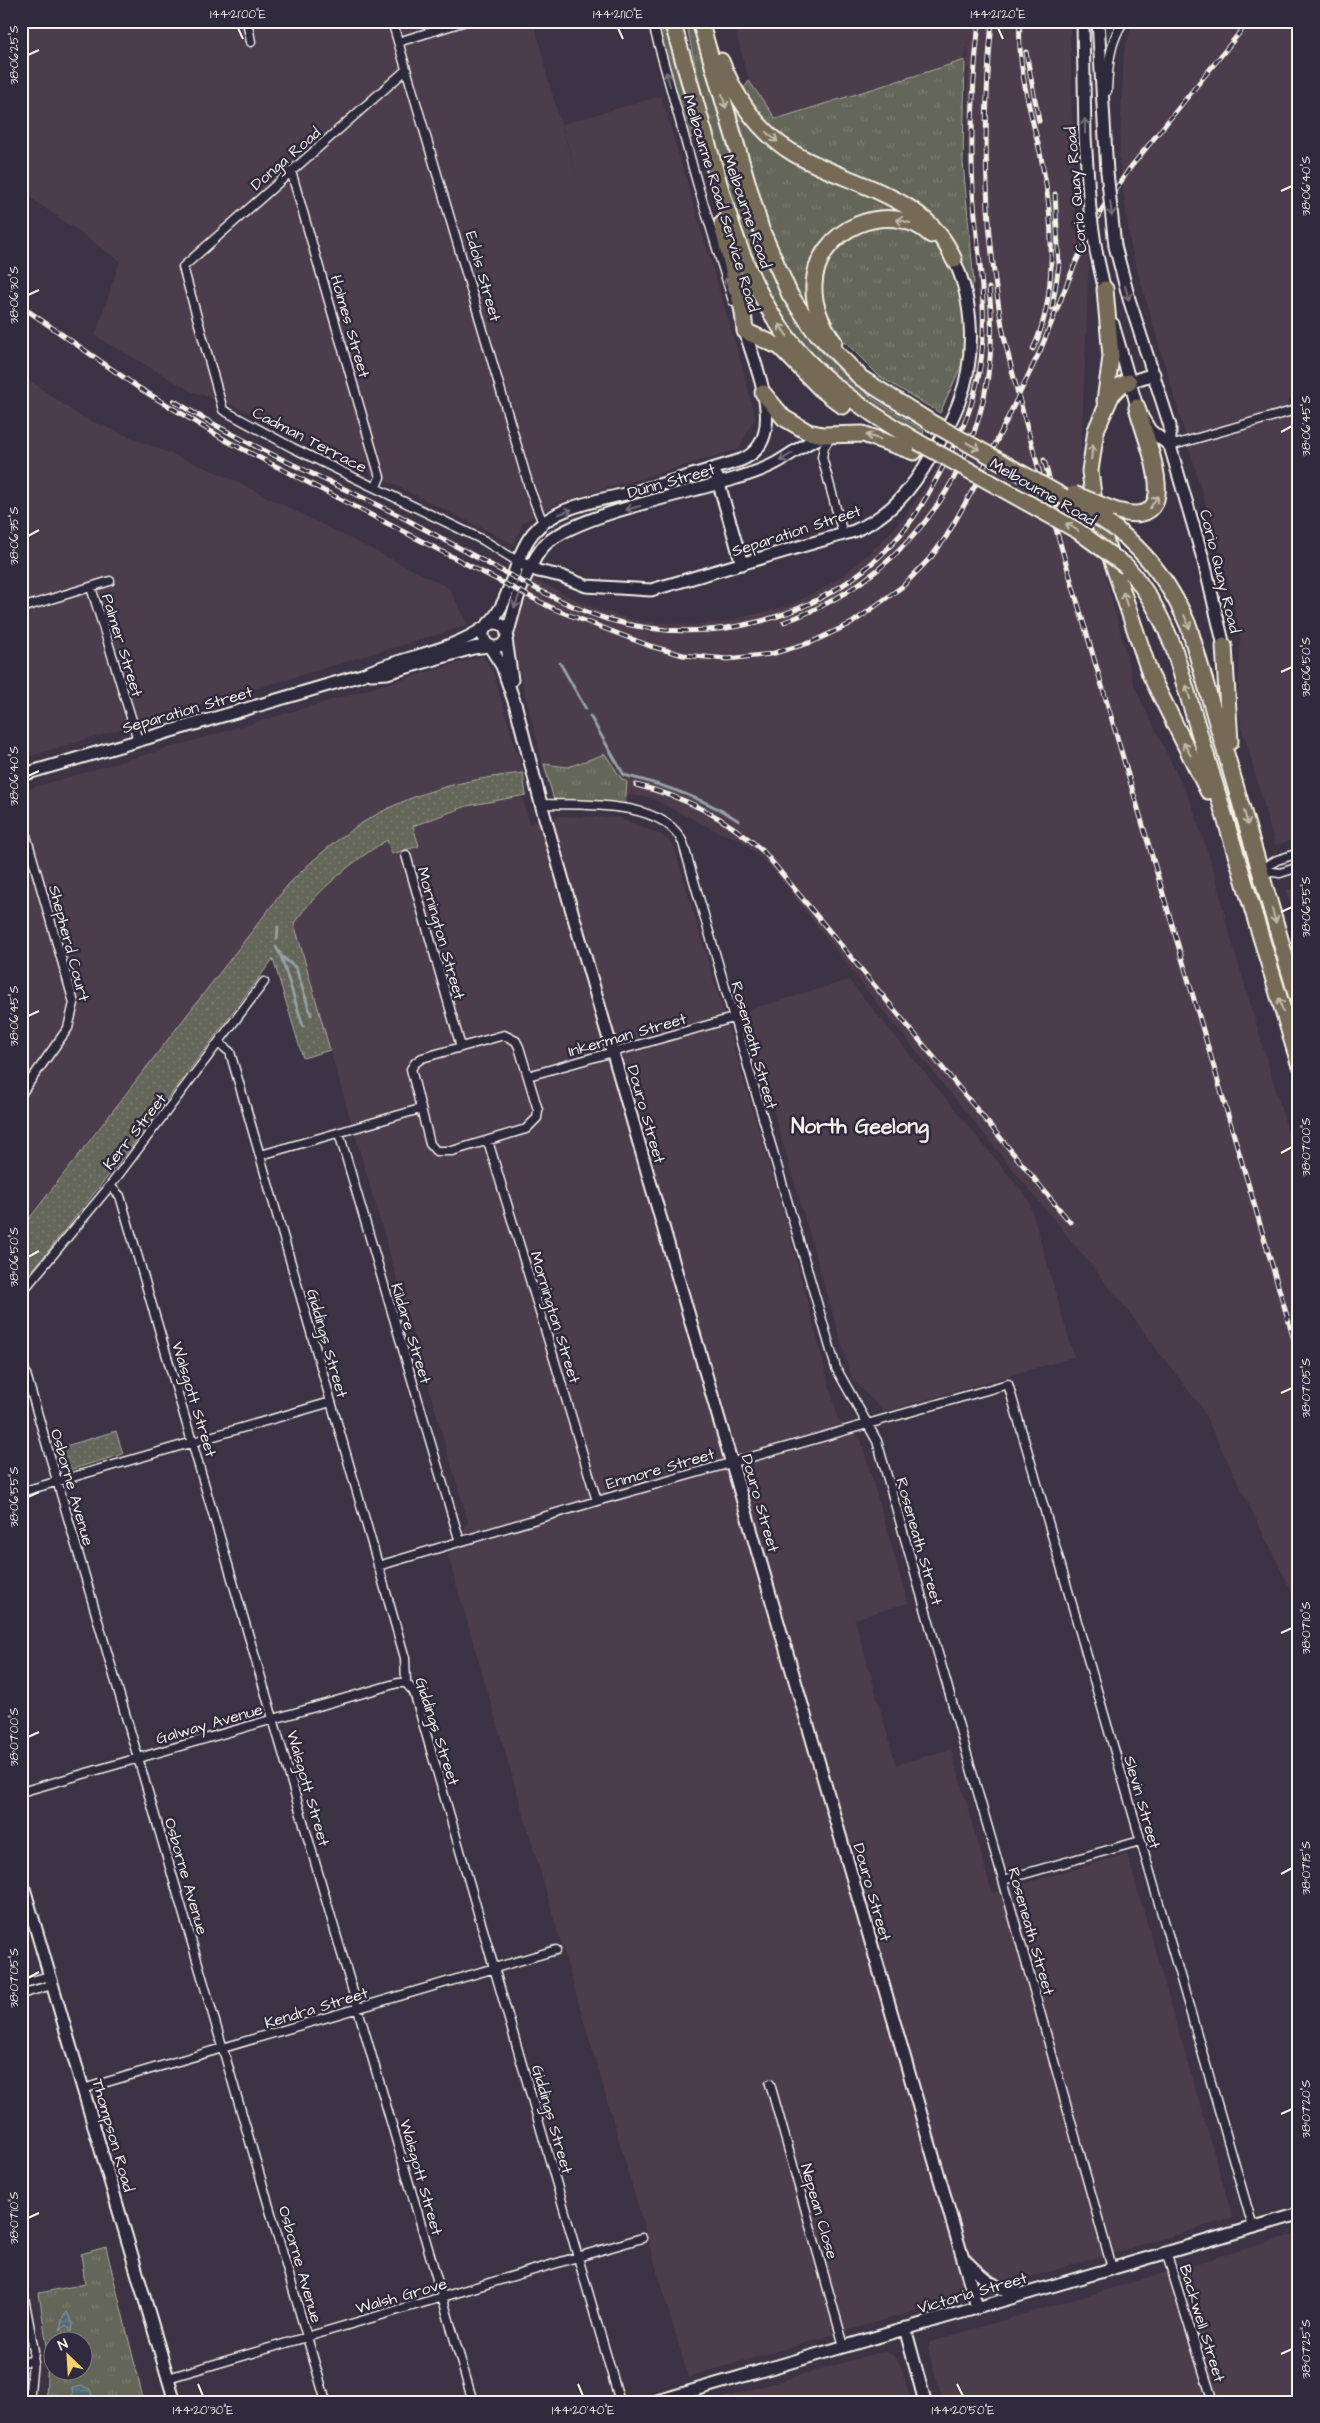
<svg xmlns="http://www.w3.org/2000/svg" width="1320" height="2423" viewBox="0 0 1320 2423" font-family="'Architects Daughter',sans-serif">
<style>
.built{fill:#4b3e4c}
.grass{fill:url(#grass-tufts);stroke:#acaca0;fill-rule:evenodd}
.park{fill:url(#park-dots);stroke:#acaca0}
.water{fill:url(#water-rules);stroke:#92a0a5}
.lines{fill:none;stroke-linecap:round;stroke-linejoin:round}
.stream{stroke:#92a0a5;stroke-width:3}
.street-casing{stroke:#f4f1e8;stroke-width:11}
.secondary-casing{stroke:#f4f1e8;stroke-width:15}
.highway-casing{stroke:#f4f1e8;stroke-width:19}
.street{stroke:#2f2a3d;stroke-width:8}
.secondary{stroke:#2f2a3d;stroke-width:11}
.highway{stroke:#756a55;stroke-width:15}
.rail-casing{stroke:#f4f1e8;stroke-width:5}
.rail{stroke:#2f2a3d;stroke-width:3;stroke-dasharray:9;stroke-linecap:butt}
.secondary-bridge-casing{stroke:#f4f1e8;stroke-width:15;stroke-linecap:butt}
.highway-bridge-casing{stroke:#f4f1e8;stroke-width:19;stroke-linecap:butt}
.secondary-bridge{stroke:#2f2a3d;stroke-width:11}
.highway-bridge{stroke:#756a55;stroke-width:15}
.oneway{stroke:#747079}
.oneway2{stroke:#c1bbad}
.ticks{fill:none;stroke:#f4f1e8;stroke-width:2}
.labels{text-anchor:middle;stroke-width:5;stroke-linejoin:round;paint-order:stroke}
.street-label{font-size:16px;fill:#f4f1e8;stroke:#2f2a3d}
.district-label{font-size:21px;font-weight:bold;fill:#f4f1e8;stroke:#2f2a3d}
.neatline{fill:none;stroke:#f4f1e8;stroke-width:2}
.ticks-label{font-size:12px;text-anchor:middle;fill:#f4f1e8}
</style>
<defs>
<pattern id="grass-tufts" width="24" height="20" patternUnits="userSpaceOnUse" patternTransform="scale(1.25)"><rect width="24" height="20" fill="#646658"/><path d="M3 7l-1-3M5 7V3M7 7l1-3M15 17l-1-3M17 17v-4M19 17l1-3" fill="none" stroke="#7b7c70"/></pattern>
<pattern id="park-dots" width="8" height="8" patternUnits="userSpaceOnUse" patternTransform="scale(1.25)"><rect width="8" height="8" fill="#646658"/><path d="M2 2h.1M6 6h.1" fill="none" stroke="#7b7c70" stroke-width="1.8" stroke-linecap="round"/></pattern>
<pattern id="water-rules" width="6" height="5" patternUnits="userSpaceOnUse" patternTransform="scale(1.25)"><rect width="6" height="5" fill="#516a78"/><path d="M0 2.5h6" fill="none" stroke="#6b808b"/></pattern>
</defs>
<rect width="100%" height="100%" fill="#3c3344"/>
<filter id="ink" filterUnits="userSpaceOnUse"><feTurbulence type="fractalNoise" baseFrequency=".02" numOctaves="2"/><feDisplacementMap in="SourceGraphic" scale="10" xChannelSelector="R" yChannelSelector="G"/><feConvolveMatrix kernelMatrix="1 2 1 2 8 2 1 2 1" color-interpolation-filters="sRGB"/></filter>
<g filter="url(#ink)">
<path class="built" d="M21,21H534L547,76L578,182L562,124L661,96L742,366L755,417L739,449L561,502L523,522L514,544L233,405L193,392L95,336L120,261L21,191Z
M733,21H969V31L970,21H1070L1075,231L1085,230L1089,267L1080,478L1135,688L1191,803L1217,881L1227,925L1299,1169V1607L1201,1407L1118,1298L880,1007L770,866L740,839L718,832L649,797L549,788L514,651L517,619L533,579L596,609L639,621L662,623L694,625L723,622L785,607L822,589L845,574L880,543L904,517L931,478L961,420L974,380L980,324L967,146L968,40L965,60L776,119L749,81Z
M1133,21H1299V396L1288,400L1296,427H1299V838L1275,845L1238,713L1240,638L1231,592L1131,249L1119,158L1124,51Z
M21,374L81,417L223,475L449,588L468,625L21,759Z
M482,656L492,669L523,773L475,780L405,800L366,820L320,853L287,886L22,1225L21,1229V791Z
M522,796L529,823L558,816L619,818L659,834L673,844L787,1224L838,1419L861,1440L908,1603L855,1619L896,1765L951,1749L992,1893L1127,1854L1233,2218L688,2377L448,1556L468,1522L293,923L339,874L387,839L419,846L413,826L467,806Z
M1299,886V933L1286,890Z
M849,980L1029,1200L1074,1357L884,1412L852,1379L744,1011Z
M1299,2233V2402H943L928,2349L930,2342Z
M886,2352L895,2356L901,2366L911,2402H708L877,2353Z"/>
<path class="grass" d="M656,21H663L695,136L689,138Z
M686,21H692L766,265L787,305L813,343L841,372L875,400L924,431L923,435C854,405 790,345 759,275C743,240 733,202 722,164C708,117 695,70 686,21Z
M965,60L963,162L974,283L962,297L964,332L962,364L940,413L879,376L803,300L769,231L734,102L749,81L776,119Z
M605,754L621,778L627,782L625,808L555,804L544,764L568,767Z
M106,2247L144,2402H46L48,2354L39,2293L85,2284L81,2254ZM52,2340H82V2370H52Z"/>
<path class="park" d="M523,773L526,795L467,806L413,826L419,846L392,854L387,840C351,862 319,889 294,923L330,1050L303,1058L273,959L129,1150L21,1285V1229L287,886C358,812 421,784 523,773Z
M116,1431L123,1454L66,1471L59,1448Z"/>
<path class="water" d="M67,2312L73,2324L72,2332L66,2325L60,2330L63,2317Z
M81,2386L90,2389L93,2400L68,2402L67,2398L73,2395L72,2388Z"/>
<g class="lines">
<path class="stream" d="M560,663L586,709
M590,716L624,775C664,785 704,798 739,821
M277,939L278,927
M276,947L281,956L296,968L311,1015
M281,956L303,1026"/>
<defs>
<path id="street" d="M247,21L251,42
M392,21L530,490L543,523
M652,21L698,186L733,301
M398,42L466,21
M406,70L183,267L223,410L293,448L483,540L517,561
M1107,91C1108,67 1109,42 1124,21
M291,171L380,477L376,487
M831,436L824,447L822,457L843,534
M1170,446L1299,409
M91,587L138,740
M21,608L110,581
M541,804C580,805 664,799 683,843L836,1368L877,1441L1003,1880L1112,2268
M21,818L74,1003L68,1028L21,1094
M406,855L461,1047
M1260,870L1277,860L1299,853
M1260,870L1280,873L1299,867
M504,1035L516,1041L519,1047L538,1110L537,1118L526,1129L452,1151H436L430,1144L411,1069L415,1063L422,1058Z
M219,1043L230,1052L405,1658L406,1683L414,1692L620,2402
M528,1076L733,1018
M339,1133L460,1542
M488,1141L597,1501
M261,1155L420,1109
M110,1186L120,1196L473,2402
M21,1293L110,1186L264,982
M21,1357L326,2402
M21,1492L331,1402
M378,1566L597,1501L1008,1384L1253,2227
M21,1792L398,1683H406
M1003,1880L1140,1841
M21,1984L49,1976
M21,1994L52,1985
M770,2084L844,2346
M83,2089L556,1950
M1166,2252L1213,2402
M21,2281L34,2351L29,2402
M21,2361L34,2362
M168,2378L642,2238"/>
<path id="secondary" d="M1083,21L1085,137L1090,210
M1098,21L1107,172
M1115,246L1129,299L1170,426V446L1204,562L1224,646
M1096,251L1106,296
M1113,324L1138,410L1150,430L1170,446
M1129,382L1154,374
M717,477L742,564
M517,561L538,571L561,576L586,586L651,590L854,531C890,516 912,489 931,456C942,438 952,421 959,402C976,358 974,302 954,260
M483 635a12 12 0 1 1 24 0a12 12 0 1 1-24 0Z
M488,624C513,601 512,559 533,533C557,504 604,500 638,491C672,481 707,471 741,460C790,440 755,367 745,331
M507,636C515,606 523,573 542,548C569,515 692,493 737,478C750,474 763,470 776,463C792,454 807,441 825,436
M506,639L512,680
M490,647L502,666L516,707L541,804L662,1223L977,2307
M371,674L387,673L473,648L488,646
M21,775L362,675C401,657 450,652 485,627
M21,1878L175,2402
M964,2259C981,2277 996,2290 1021,2294
M905,2328L925,2402
M654,2402L1299,2214"/>
<path id="highway" d="M672,21C685,65 697,109 710,152C729,221 749,292 796,348C829,387 874,416 918,442
M700,21L761,229L790,295L813,329L861,378L930,422
M721,61C736,98 758,132 793,153C849,186 927,194 954,260
M722,224L743,312L745,331L780,347L821,389L843,406
M1105,289L1111,357L1105,401
M834,342C822,325 813,307 814,285C816,229 889,197 931,235
M1129,382L1121,385L1112,394L1096,430L1090,471L1095,510L1150,674L1208,791
M763,393L784,418L808,432L823,435L863,434L914,452
M1111,509C1190,536 1146,443 1137,407
M1116,529C1150,556 1172,587 1189,627L1299,1004
M1126,566C1148,591 1162,617 1174,649L1299,1063
M1224,646L1230,742"/>
</defs>
<use href="#street" class="street-casing"/>
<use href="#secondary" class="secondary-casing"/>
<use href="#highway" class="highway-casing"/>
<use href="#street" class="street"/>
<use href="#secondary" class="secondary"/>
<use href="#highway" class="highway"/>
<defs>
<path id="rail" d="M992,21C982,125 984,229 1003,331C1013,381 1028,429 1041,478L1299,1357
M1020,21C1017,69 1031,111 1041,157C1053,214 1059,295 1033,349
M1026,52L1039,121
M21,306L139,388L227,441L554,609L650,646L683,655L728,659L771,654L812,642L852,623L903,586L932,556L946,537L975,486L1040,351L1075,264L1102,209L1130,168L1249,21
M1052,308L1059,265L1055,194
M174,401C245,445 322,477 396,514C438,536 479,559 521,581C549,595 577,610 607,619C708,649 820,620 892,544C914,521 929,493 944,465C957,441 969,417 975,391C993,325 977,256 973,190C970,133 973,77 979,21
M1044,460L1057,506
M784,622C925,572 1007,435 989,288
M636,785C686,797 726,818 764,852L1070,1222"/>
</defs>
<use href="#rail" class="rail-casing"/>
<use href="#rail" class="rail"/>
<defs>
<path id="secondary-bridge" d="M1107,172L1115,246
M1090,210L1096,251"/>
<path id="highway-bridge" d="M930,422L1089,511L1116,529
M918,442L1078,531L1126,566
M1074,494L1111,509"/>
</defs>
<use href="#secondary-bridge" class="secondary-bridge-casing"/>
<use href="#highway-bridge" class="highway-bridge-casing"/>
<use href="#secondary-bridge" class="secondary-bridge"/>
<use href="#highway-bridge" class="highway-bridge"/>
</g>
<defs><path id="oneway-shaft" d="M-6 0H5M1.5-3L5.5 0L1.5 3" fill="none" stroke-width="1.6" stroke-linecap="round" stroke-linejoin="round" transform="scale(1.25)"/></defs>
<g class="oneway">
<use href="#oneway-shaft" transform="translate(668 79) rotate(-106)"/>
<use href="#oneway-shaft" transform="translate(1085 126) rotate(-91)"/>
<use href="#oneway-shaft" transform="translate(1111 209) rotate(83)"/>
<use href="#oneway-shaft" transform="translate(728 285) rotate(-109)"/>
<use href="#oneway-shaft" transform="translate(1127 293) rotate(74)"/>
<use href="#oneway-shaft" transform="translate(786 457) rotate(148)"/>
<use href="#oneway-shaft" transform="translate(633 508) rotate(165)"/>
<use href="#oneway-shaft" transform="translate(565 512) rotate(-20)"/>
<use href="#oneway-shaft" transform="translate(517 601) rotate(111)"/>
</g>
<g class="oneway2">
<use href="#oneway-shaft" transform="translate(724 101) rotate(74)"/>
<use href="#oneway-shaft" transform="translate(772 137) rotate(40)"/>
<use href="#oneway-shaft" transform="translate(903 221) rotate(-165)"/>
<use href="#oneway-shaft" transform="translate(783 330) rotate(-125)"/>
<use href="#oneway-shaft" transform="translate(873 437) rotate(-163)"/>
<use href="#oneway-shaft" transform="translate(973 446) rotate(29)"/>
<use href="#oneway-shaft" transform="translate(1092 452) rotate(-83)"/>
<use href="#oneway-shaft" transform="translate(1154 502) rotate(-57)"/>
<use href="#oneway-shaft" transform="translate(1072 527) rotate(-150)"/>
<use href="#oneway-shaft" transform="translate(1125 599) rotate(-107)"/>
<use href="#oneway-shaft" transform="translate(1187 622) rotate(68)"/>
<use href="#oneway-shaft" transform="translate(1188 692) rotate(-107)"/>
<use href="#oneway-shaft" transform="translate(1187 749) rotate(-119)"/>
<use href="#oneway-shaft" transform="translate(1246 818) rotate(75)"/>
<use href="#oneway-shaft" transform="translate(1274 916) rotate(74)"/>
<use href="#oneway-shaft" transform="translate(1281 1005) rotate(-107)"/>
</g>
</g>
<path class="ticks" d="M238,28L243,39M618,28L623,39M998,28L1003,39M28,55L39,50M1281,191L1292,186M28,295L39,290M1281,432L1292,426M28,536L39,530M1281,672L1292,667M28,776L39,771M1281,912L1292,907M28,1016L39,1011M1281,1153L1292,1147M28,1257L39,1251M1281,1393L1292,1388M28,1497L39,1492M1281,1633L1292,1628M28,1737L39,1732M1281,1874L1292,1868M28,1978L39,1972M1281,2114L1292,2109M28,2218L39,2213M1281,2354L1292,2349M198,2384L203,2396M578,2384L583,2396M957,2384L963,2396"/>
<g class="labels">
<g class="street-label">
<text transform="translate(285 158) rotate(-41)" y="6">Donga Road</text>
<text transform="translate(1075 190) rotate(-95)" y="6">Corio Quay Road</text>
<text transform="translate(722 203) rotate(73)" y="6">Melbourne Road Service Road</text>
<text transform="translate(748 211) rotate(71)" y="6">Melbourne Road</text>
<text transform="translate(484 276) rotate(74)" y="6">Edols Street</text>
<text transform="translate(351 326) rotate(74)" y="6">Holmes Street</text>
<text transform="translate(310 439) rotate(27)" y="6">Cadman Terrace</text>
<text transform="translate(671 480) rotate(-16)" y="6">Dunn Street</text>
<text transform="translate(1043 491) rotate(30)" y="6">Melbourne Road</text>
<text transform="translate(796 530) rotate(-18)" y="6">Separation Street</text>
<text transform="translate(1221 571) rotate(76)" y="6">Corio Quay Road</text>
<text transform="translate(123 645) rotate(73)" y="6">Palmer Street</text>
<text transform="translate(187 709) rotate(-16)" y="6">Separation Street</text>
<text transform="translate(442 933) rotate(74)" y="6">Mornington Street</text>
<text transform="translate(70 943) rotate(75)" y="6">Shepherd Court</text>
<text transform="translate(627 1034) rotate(-16)" y="6">Inkerman Street</text>
<text transform="translate(755 1045) rotate(74)" y="6">Roseneath Street</text>
<text transform="translate(647 1114) rotate(74)" y="6">Douro Street</text>
<text transform="translate(134 1131) rotate(-52)" y="6">Kerr Street</text>
<text transform="translate(556 1317) rotate(73)" y="6">Mornington Street</text>
<text transform="translate(412 1333) rotate(73)" y="6">Kildare Street</text>
<text transform="translate(328 1343) rotate(74)" y="6">Giddings Street</text>
<text transform="translate(195 1399) rotate(73)" y="6">Walsgott Street</text>
<text transform="translate(660 1468) rotate(-16)" y="6">Enmore Street</text>
<text transform="translate(73 1487) rotate(74)" y="6">Osborne Avenue</text>
<text transform="translate(761 1503) rotate(74)" y="6">Douro Street</text>
<text transform="translate(920 1541) rotate(74)" y="6">Roseneath Street</text>
<text transform="translate(209 1723) rotate(-16)" y="6">Galway Avenue</text>
<text transform="translate(438 1731) rotate(72)" y="6">Giddings Street</text>
<text transform="translate(309 1788) rotate(74)" y="6">Walsgott Street</text>
<text transform="translate(1143 1802) rotate(74)" y="6">Slevin Street</text>
<text transform="translate(187 1876) rotate(74)" y="6">Osborne Avenue</text>
<text transform="translate(873 1892) rotate(74)" y="6">Douro Street</text>
<text transform="translate(1032 1931) rotate(74)" y="6">Roseneath Street</text>
<text transform="translate(316 2007) rotate(-17)" y="6">Kendra Street</text>
<text transform="translate(553 2119) rotate(74)" y="6">Giddings Street</text>
<text transform="translate(114 2135) rotate(74)" y="6">Thompson Road</text>
<text transform="translate(422 2177) rotate(74)" y="6">Walsgott Street</text>
<text transform="translate(820 2211) rotate(74)" y="6">Nepean Close</text>
<text transform="translate(301 2264) rotate(74)" y="6">Osborne Avenue</text>
<text transform="translate(972 2292) rotate(-16)" y="6">Victoria Street</text>
<text transform="translate(401 2295) rotate(-16)" y="6">Walsh Grove</text>
<text transform="translate(1203 2323) rotate(73)" y="6">Backwell Street</text>
</g>
<g class="district-label">
<text x="860" y="1133">North Geelong</text>
</g>
</g>
<rect width="1320" height="2423" fill="none" stroke="#2f2a3d" stroke-width="55"/>
<g transform="translate(68 2356) rotate(335)"><circle r="24" fill="#2f2a3d" stroke="#7e7a81"/>
<path d="M0-4L9 19L0 12L-9 19Z" fill="#ffd166"/>
<text y="-8" font-size="14" font-weight="bold" text-anchor="middle" fill="#f4f1e8">N</text>
</g>
<rect x="28" y="28" width="1264" height="2368" class="neatline"/>
<g class="ticks-label">
<text x="238" y="18">144°21'00"E</text>
<text x="618" y="18">144°21'10"E</text>
<text x="998" y="18">144°21'20"E</text>
<text transform="translate(14 55) rotate(-90)" y="4">38°06'25"S</text>
<text transform="translate(1306 186) rotate(-90)" y="4">38°06'40"S</text>
<text transform="translate(14 295) rotate(-90)" y="4">38°06'30"S</text>
<text transform="translate(1306 426) rotate(-90)" y="4">38°06'45"S</text>
<text transform="translate(14 536) rotate(-90)" y="4">38°06'35"S</text>
<text transform="translate(1306 667) rotate(-90)" y="4">38°06'50"S</text>
<text transform="translate(14 776) rotate(-90)" y="4">38°06'40"S</text>
<text transform="translate(1306 907) rotate(-90)" y="4">38°06'55"S</text>
<text transform="translate(14 1016) rotate(-90)" y="4">38°06'45"S</text>
<text transform="translate(1306 1147) rotate(-90)" y="4">38°07'00"S</text>
<text transform="translate(14 1257) rotate(-90)" y="4">38°06'50"S</text>
<text transform="translate(1306 1388) rotate(-90)" y="4">38°07'05"S</text>
<text transform="translate(14 1497) rotate(-90)" y="4">38°06'55"S</text>
<text transform="translate(1306 1628) rotate(-90)" y="4">38°07'10"S</text>
<text transform="translate(14 1737) rotate(-90)" y="4">38°07'00"S</text>
<text transform="translate(1306 1868) rotate(-90)" y="4">38°07'15"S</text>
<text transform="translate(14 1978) rotate(-90)" y="4">38°07'05"S</text>
<text transform="translate(1306 2109) rotate(-90)" y="4">38°07'20"S</text>
<text transform="translate(14 2218) rotate(-90)" y="4">38°07'10"S</text>
<text transform="translate(1306 2349) rotate(-90)" y="4">38°07'25"S</text>
<text x="203" y="2414">144°20'30"E</text>
<text x="583" y="2414">144°20'40"E</text>
<text x="963" y="2414">144°20'50"E</text>
</g>
</svg>
